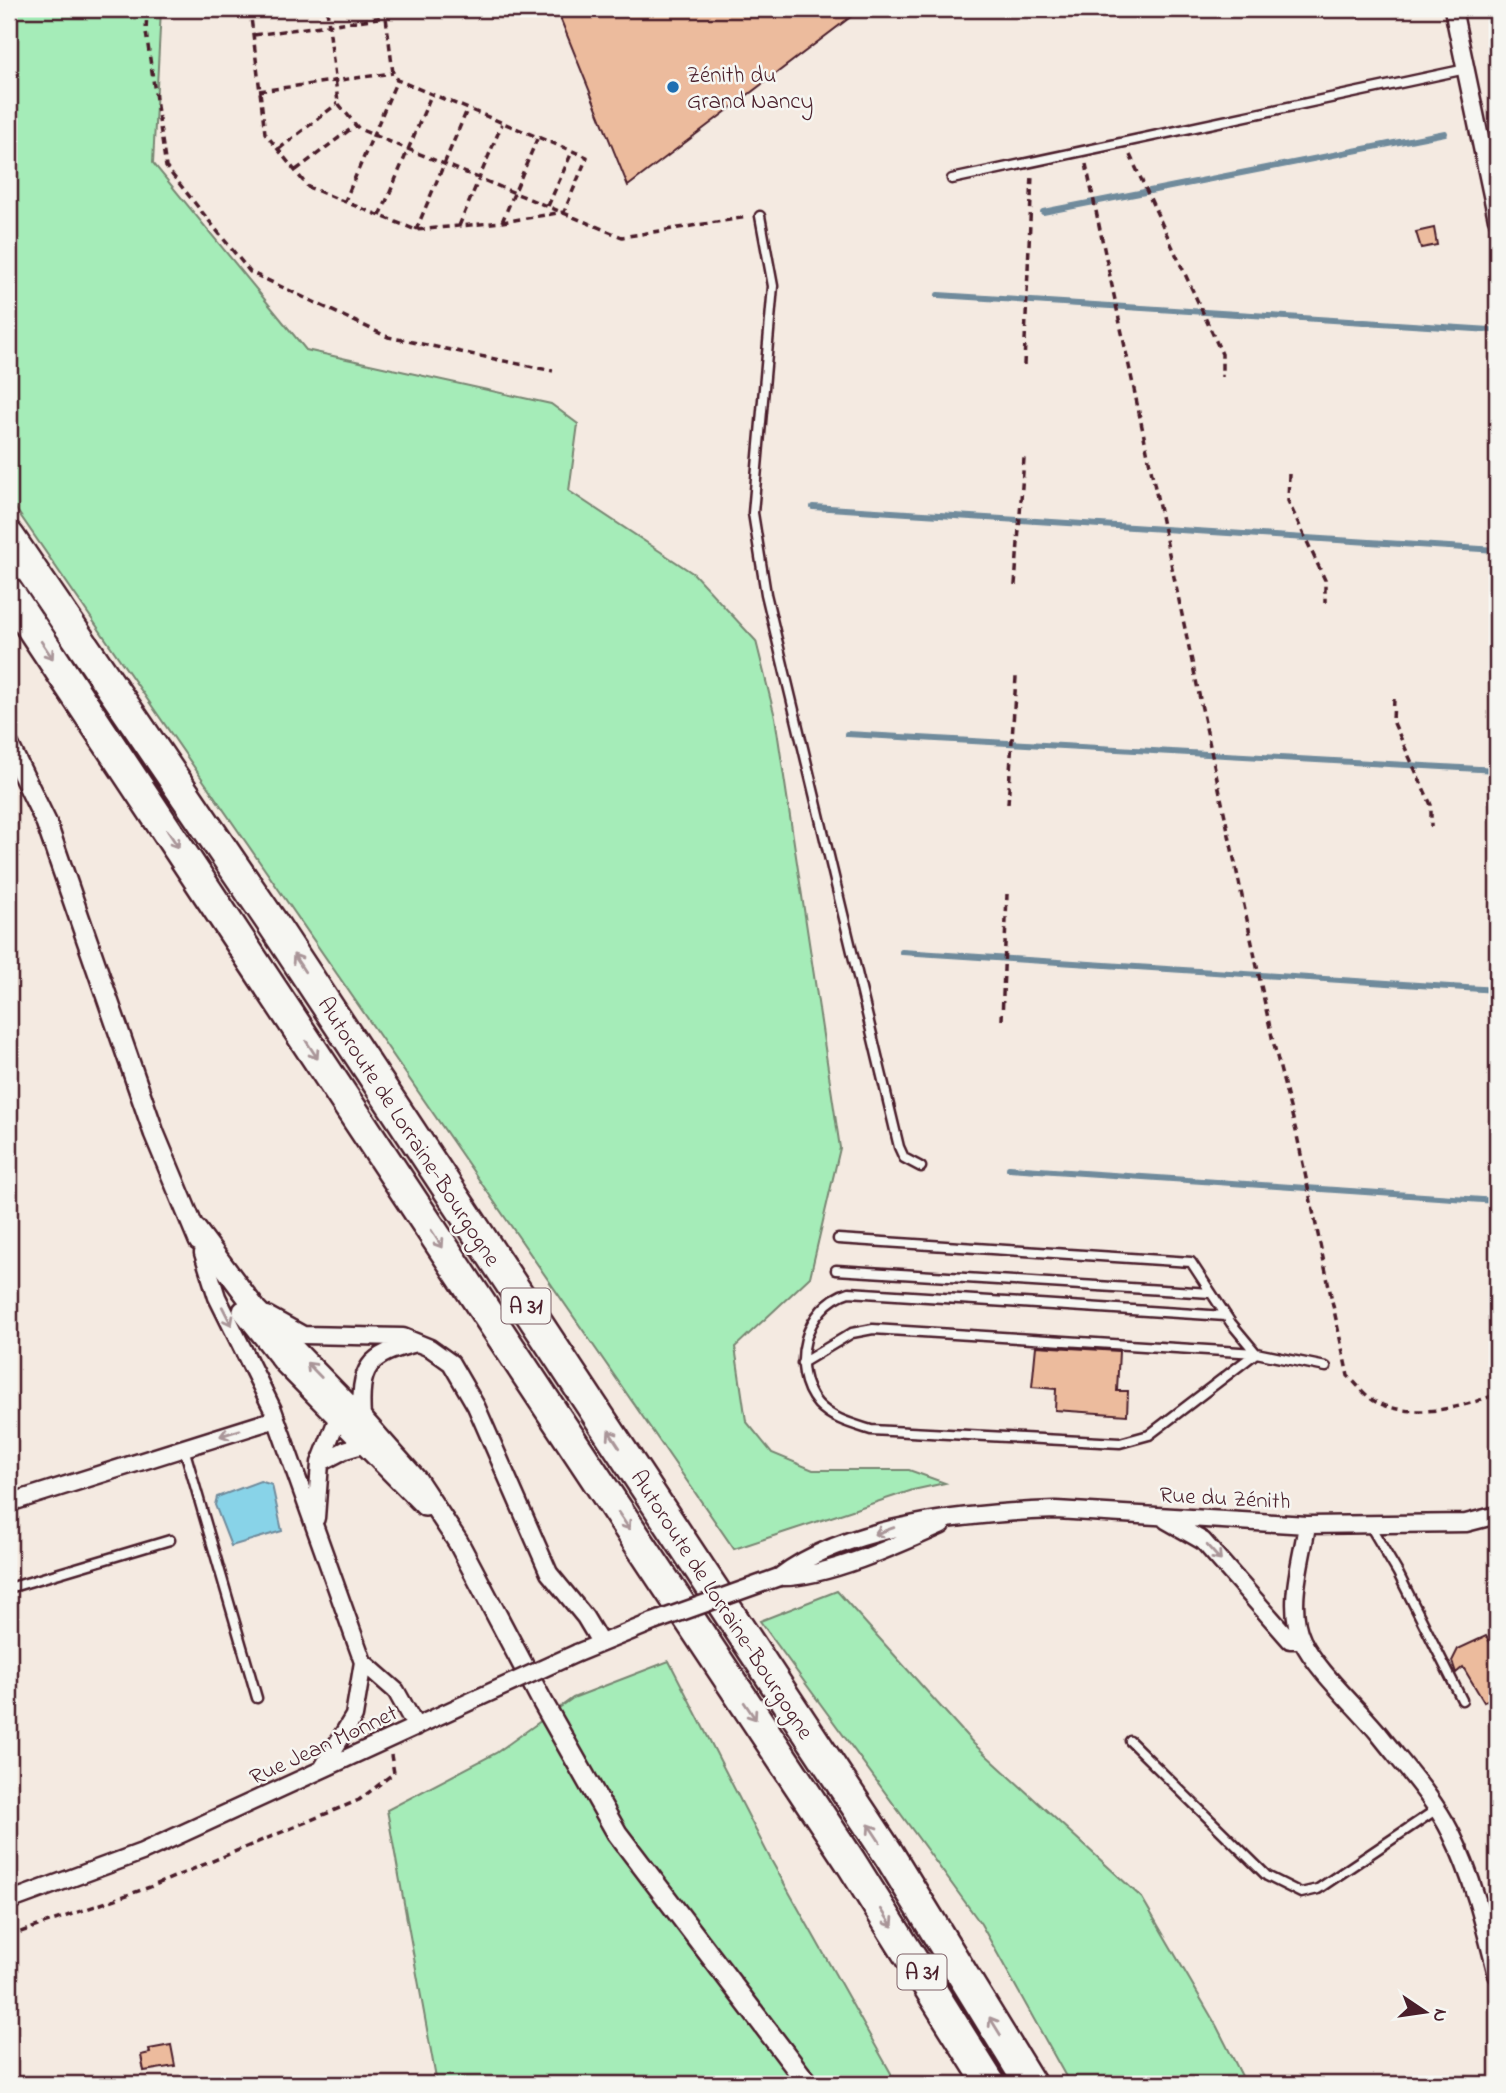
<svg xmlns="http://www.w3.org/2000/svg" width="1506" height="2093" viewBox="0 0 1506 2093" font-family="'Indie Flower',sans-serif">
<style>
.green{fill:#a5ecb8;stroke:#788672;stroke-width:2}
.water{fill:#88d3e8;stroke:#6f8b9c;stroke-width:2}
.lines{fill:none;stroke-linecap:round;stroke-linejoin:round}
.stream{stroke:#6f8b9c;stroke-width:6}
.building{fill:#ecbb9d;stroke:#4a1f2b;stroke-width:2}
.service-casing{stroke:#4a1f2b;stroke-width:13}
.minor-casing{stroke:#4a1f2b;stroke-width:21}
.tertiary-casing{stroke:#4a1f2b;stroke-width:24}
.motorway-casing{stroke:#4a1f2b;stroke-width:35}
.path{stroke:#4a1f2b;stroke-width:3.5;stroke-dasharray:7 5;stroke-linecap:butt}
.service{stroke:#f6f6f2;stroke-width:8}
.minor{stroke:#f6f6f2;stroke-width:16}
.tertiary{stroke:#f6f6f2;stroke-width:19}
.motorway{stroke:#f6f6f2;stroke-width:30}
.minor-bridge-casing{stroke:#4a1f2b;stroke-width:21;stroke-linecap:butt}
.minor-bridge{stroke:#f6f6f2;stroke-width:16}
.oneway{stroke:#a99598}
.poi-dot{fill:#1f6fb2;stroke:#f6f6f2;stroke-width:2.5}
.labels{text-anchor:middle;stroke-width:5;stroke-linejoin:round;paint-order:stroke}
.shield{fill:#f6f6f2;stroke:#7e6067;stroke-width:2}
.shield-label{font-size:21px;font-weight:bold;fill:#4a1f2b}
.poi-label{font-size:23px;fill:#4a1f2b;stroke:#f6f6f2;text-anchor:start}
.street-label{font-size:23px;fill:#4a1f2b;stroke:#f6f6f2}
</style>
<rect width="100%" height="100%" fill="#f4eae1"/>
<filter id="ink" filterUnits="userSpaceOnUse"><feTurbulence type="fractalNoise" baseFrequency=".0143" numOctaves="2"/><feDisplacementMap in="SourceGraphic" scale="14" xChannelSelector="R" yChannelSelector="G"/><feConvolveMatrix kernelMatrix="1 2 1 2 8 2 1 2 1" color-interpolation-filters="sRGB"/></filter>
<g filter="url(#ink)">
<path class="green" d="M9,9H161L153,163L306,350L551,404L578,424L569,491L694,574L756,641L775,717L840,1148L810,1277L735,1347L746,1421L772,1453L813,1470H909L945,1483L913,1490L734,1549L9,499Z
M837,1591L974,1744L1142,1898L1216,2025L1246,2084H1070L981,1924L760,1621Z
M669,1661L771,1860L897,2084H437L387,1810L496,1753L573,1698Z"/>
<path class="water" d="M260,1481L272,1485L282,1531L231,1546L215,1505L217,1497Z"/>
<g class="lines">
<path class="stream" d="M1043,212L1445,133
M938,295L1491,330
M813,507L1497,550
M847,734L1497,770
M902,952L1497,990
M1009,1168L1497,1201"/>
</g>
<path class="building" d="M562,9H861L628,186L561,20Z
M1434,228L1437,245L1421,248L1416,232Z
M1036,1346L1119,1351L1117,1391H1128L1127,1415L1055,1410L1056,1389L1032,1387Z
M1486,1636L1497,1653V1693L1484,1702L1463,1667L1456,1673L1452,1661L1458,1649Z
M171,2045L175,2066L144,2071L141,2055L150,2053L149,2049Z"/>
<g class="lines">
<defs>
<path id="service" d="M952,179L1466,69
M760,216L773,286L753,513L766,594L899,1147L904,1158L921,1167
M838,1239L1191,1262L1231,1323L1256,1353L1326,1367
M836,1270L1211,1293
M1226,1316L849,1292C805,1305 788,1369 818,1404C832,1419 852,1424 871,1430L1120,1443L1149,1435L1256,1353
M802,1363L852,1333L873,1329L1256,1353
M184,1448L257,1698
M1369,1524L1398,1573L1462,1700
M9,1588L170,1540
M1130,1741L1267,1876L1301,1893L1318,1889L1437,1809"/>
<path id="minor" d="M1453,9L1497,219
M203,1253L217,1297L273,1410L363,1662L396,1691L416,1727
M267,1315L303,1335L403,1337L430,1348L451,1363L476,1406L549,1573L585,1617L600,1642
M362,1418C359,1367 367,1355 417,1343
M320,1463L342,1407
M9,1503L276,1419
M316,1518L320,1463L345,1450L365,1444
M1166,1520L1203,1541L1290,1640H1302
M1307,1525C1302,1560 1286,1606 1302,1640C1316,1670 1357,1707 1379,1734C1404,1766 1433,1797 1451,1833C1473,1877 1485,1927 1497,1975
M779,1577C847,1524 971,1513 1056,1510L1307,1525L1466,1523L1497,1515
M779,1577C823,1579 900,1544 942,1525
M577,1653L653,1622
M322,1769L354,1716L363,1662
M9,1901L142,1852L480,1697"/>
<path id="tertiary" d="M9,746L46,822L154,1133L199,1241
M196,1229L256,1309L362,1418L417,1480L458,1542L542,1701L617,1833L808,2084
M243,1311L285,1364L425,1506"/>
<path id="motorway" d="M9,537L273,924L889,1855L1030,2084
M9,593L850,1861L990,2084"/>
</defs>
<use href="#service" class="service-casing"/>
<use href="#minor" class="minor-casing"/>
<use href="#tertiary" class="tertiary-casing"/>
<use href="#motorway" class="motorway-casing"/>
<path class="path" d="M147,9L146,32L166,167L250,272L388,337L553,371
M250,9L265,133L308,187L416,230L502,222L564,212L587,157L397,80L393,73L386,17L388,9
M327,9L338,103L359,129L622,237L748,217
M254,35L386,17
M259,91L393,73
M279,149L338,103
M1130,155L1222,354V377
M1086,164L1272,1037L1296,1131L1348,1376C1356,1383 1366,1397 1376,1402C1414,1420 1461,1408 1497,1394
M296,170L356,125
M344,203L397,80
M548,206L572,152
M380,216L432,93
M502,222L537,139
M459,226L502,124
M416,230L467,110
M1024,365L1032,174
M1289,474L1288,501L1325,580V603
M1015,585L1024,458
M1394,699L1393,721L1431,805V827
M1008,804L1016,677
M1496,924L1497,950
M1002,1020L1007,894
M9,1936L150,1887L359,1800L394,1773L391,1755"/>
<use href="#service" class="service"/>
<use href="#minor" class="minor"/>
<use href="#tertiary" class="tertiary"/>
<use href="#motorway" class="motorway"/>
<defs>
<path id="minor-bridge" d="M653,1622L779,1577
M480,1697L577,1653"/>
</defs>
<use href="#minor-bridge" class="minor-bridge-casing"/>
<use href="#minor-bridge" class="minor-bridge"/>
</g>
<defs><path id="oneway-shaft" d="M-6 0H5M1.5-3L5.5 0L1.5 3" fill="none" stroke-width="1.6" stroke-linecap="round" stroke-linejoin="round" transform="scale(1.75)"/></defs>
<g class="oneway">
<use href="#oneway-shaft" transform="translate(47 650) rotate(56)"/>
<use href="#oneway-shaft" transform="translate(173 839) rotate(57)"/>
<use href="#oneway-shaft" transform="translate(299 963) rotate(-123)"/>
<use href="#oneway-shaft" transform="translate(312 1050) rotate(57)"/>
<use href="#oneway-shaft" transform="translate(437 1239) rotate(57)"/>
<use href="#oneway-shaft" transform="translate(227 1316) rotate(63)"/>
<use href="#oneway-shaft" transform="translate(314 1370) rotate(-134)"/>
<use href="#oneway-shaft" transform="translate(230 1433) rotate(163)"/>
<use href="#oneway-shaft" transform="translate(614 1439) rotate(-123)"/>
<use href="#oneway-shaft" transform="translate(624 1521) rotate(56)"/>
<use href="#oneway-shaft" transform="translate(884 1531) rotate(161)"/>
<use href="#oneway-shaft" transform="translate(1214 1553) rotate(48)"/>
<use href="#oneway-shaft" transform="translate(750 1711) rotate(56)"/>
<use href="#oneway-shaft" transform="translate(874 1833) rotate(-123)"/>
<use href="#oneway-shaft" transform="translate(887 1918) rotate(57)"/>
<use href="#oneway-shaft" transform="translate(995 2026) rotate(-122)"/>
</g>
</g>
<circle class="poi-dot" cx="673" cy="87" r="7"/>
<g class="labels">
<g class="shield">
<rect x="501.5" y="1288.5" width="49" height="35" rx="5"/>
<rect x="897.5" y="1954.5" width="49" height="35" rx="5"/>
</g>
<g class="shield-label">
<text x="526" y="1313">A 31</text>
<text x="922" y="1979">A 31</text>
</g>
<g class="poi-label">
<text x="687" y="82">Zénith du<tspan x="687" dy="26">Grand Nancy</tspan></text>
</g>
<g class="street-label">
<text transform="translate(410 1131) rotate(57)" y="8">Autoroute de Lorraine-Bourgogne</text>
<text transform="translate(1225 1497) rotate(3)" y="8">Rue du Zénith</text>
<text transform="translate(723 1604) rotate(57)" y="8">Autoroute de Lorraine-Bourgogne</text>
<text transform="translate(323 1744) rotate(-25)" y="8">Rue Jean Monnet</text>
</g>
</g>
<rect width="1506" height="2093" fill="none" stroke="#f6f6f2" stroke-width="35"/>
<rect x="18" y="18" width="1471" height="2058" fill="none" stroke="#4a1f2b" stroke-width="2.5" filter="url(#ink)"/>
<g transform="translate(1425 2012) rotate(103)" stroke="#f6f6f2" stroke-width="5" paint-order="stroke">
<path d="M0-5L12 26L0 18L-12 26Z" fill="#4a1f2b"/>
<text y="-10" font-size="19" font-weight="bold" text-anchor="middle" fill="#4a1f2b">N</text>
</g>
</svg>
